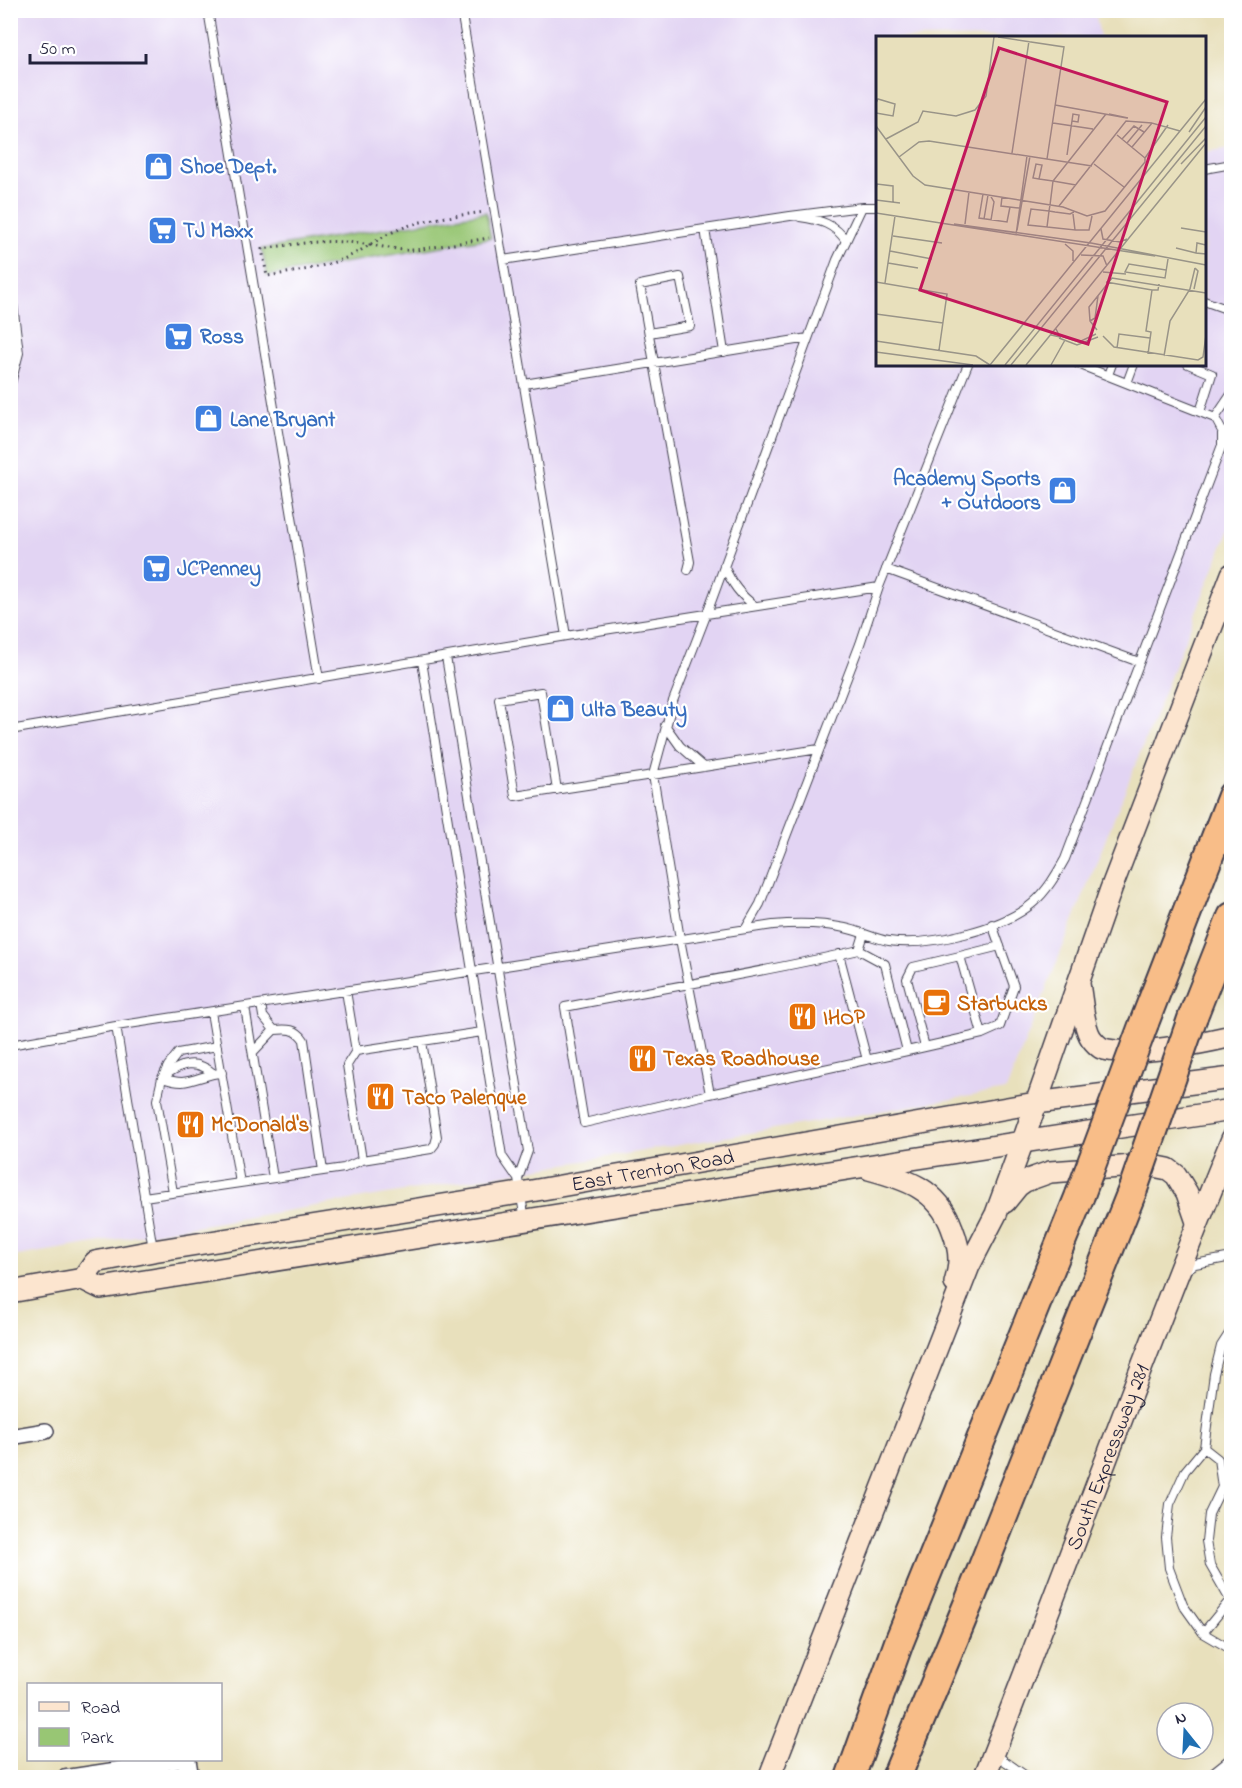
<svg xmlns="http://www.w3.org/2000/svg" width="1242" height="1788" viewBox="0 0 1242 1788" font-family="'Indie Flower',sans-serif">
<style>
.built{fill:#e2d4f3}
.green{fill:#98c674;stroke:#5d7458;stroke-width:1.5}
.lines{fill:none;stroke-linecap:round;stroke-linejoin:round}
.lane-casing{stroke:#403e4e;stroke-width:10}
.street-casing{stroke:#403e4e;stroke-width:18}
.secondary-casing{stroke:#403e4e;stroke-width:24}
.highway-casing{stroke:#403e4e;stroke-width:32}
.path{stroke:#403e4e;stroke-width:3;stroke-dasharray:1.5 4.5;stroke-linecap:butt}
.lane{stroke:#fff;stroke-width:8}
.street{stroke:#fff;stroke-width:15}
.secondary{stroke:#fce5cf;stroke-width:21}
.highway{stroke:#f8bd88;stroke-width:28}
.highway-bridge-casing{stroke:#403e4e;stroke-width:32;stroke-linecap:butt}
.highway-bridge{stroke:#f8bd88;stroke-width:28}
.labels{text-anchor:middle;stroke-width:4.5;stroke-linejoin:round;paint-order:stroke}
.shop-label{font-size:21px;font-weight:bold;fill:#366cbe;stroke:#fff;text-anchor:start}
.food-label{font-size:21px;font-weight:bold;fill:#c56008;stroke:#fff;text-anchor:start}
.street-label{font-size:21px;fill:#22223b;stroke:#fff}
.inset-road{fill:none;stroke:#999488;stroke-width:1.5}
.view{fill:#c2185b;fill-opacity:0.15;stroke:#c2185b;stroke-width:3}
.inset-edge{fill:none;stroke:#22223b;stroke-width:3}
</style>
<rect width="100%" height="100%" fill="#fff"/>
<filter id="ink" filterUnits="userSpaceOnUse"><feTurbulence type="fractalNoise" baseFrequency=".0167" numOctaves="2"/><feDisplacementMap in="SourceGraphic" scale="12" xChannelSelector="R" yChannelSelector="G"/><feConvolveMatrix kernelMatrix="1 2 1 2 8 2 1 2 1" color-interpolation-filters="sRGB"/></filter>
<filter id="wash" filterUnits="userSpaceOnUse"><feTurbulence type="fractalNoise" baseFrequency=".008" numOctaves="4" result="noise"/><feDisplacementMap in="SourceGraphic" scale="24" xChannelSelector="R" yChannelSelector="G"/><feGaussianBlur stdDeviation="1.35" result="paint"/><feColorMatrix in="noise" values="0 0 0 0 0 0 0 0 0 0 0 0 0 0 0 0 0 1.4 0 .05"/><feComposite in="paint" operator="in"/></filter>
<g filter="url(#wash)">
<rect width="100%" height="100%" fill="#e8e0bc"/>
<path class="built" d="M11,11H1095L1100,37L878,38V364H1204L1205,152L1231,148V524L1006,1090L11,1257Z"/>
<path class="green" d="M486,212L491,238L267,276L262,249Z"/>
</g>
<g filter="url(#ink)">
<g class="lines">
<defs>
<path id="lane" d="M208,10L319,679
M461,10L566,636
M1204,169L1232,164
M862,207L837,260L707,613L673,701L653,775L680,939L710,1094L584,1123L565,1007C663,988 762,973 859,950L864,934
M800,217C820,220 835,224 846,241
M705,229L724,352
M503,260L790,216L862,207H878
M10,280L19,353L10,387
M1204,301L1232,311
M649,333L690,326L680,277L640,285L690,562L688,570
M1188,364L1212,374L1200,412
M1108,375L1112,364
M1127,383L1134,364
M524,384L808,338
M1215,418L1232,393
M724,566C732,584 740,595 755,606
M886,569L1139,662
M446,657L528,1151L518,1179
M422,661L502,1156L518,1179L525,1220
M665,725L680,746L704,767
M10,730L566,636L879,587
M557,790L541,692L499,699L515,796C616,781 718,765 819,749
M746,928L760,904L860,644L879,587L968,364
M839,954L867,1060
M346,991L356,1051L482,1032
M261,1004L263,1016L274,1030
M245,1007L273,1178
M211,1012L240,1183L344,1168L362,1160L431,1149L435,1144L437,1137L422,1041
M116,1026L153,1249
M982,1034L960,956L1000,946
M10,1045L116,1026L773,925C797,923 821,923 845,928C860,931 875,939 889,941C928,947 1003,929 1033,903C1047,891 1056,875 1065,859L1222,445V431L1215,418L1078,364
M925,1047L907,979L913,967L960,956
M356,1051L347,1065L362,1160
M907,1051L982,1034L1000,1026L1014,986L992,924
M253,1052L274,1030C287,1029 296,1028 304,1040L323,1171
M165,1076C181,1063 196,1059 213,1073
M162,1078C168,1080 175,1082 182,1082C196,1081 208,1073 222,1073
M710,1094L907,1051L885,964L859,950
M173,1192L157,1100L162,1078L168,1066L178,1053L217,1046
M144,1197L240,1183
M1186,1270L1195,1264L1232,1257
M1232,1329L1221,1346L1214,1374L1204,1448L1185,1471L1170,1504L1166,1537L1169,1568L1183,1605L1203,1633L1232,1650
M10,1555L12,1554
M1203,1633L1230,1600L1210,1565L1206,1541L1209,1514L1222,1487L1218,1459L1204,1448
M996,1755L1029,1778
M1202,1778L1212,1773L1232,1757"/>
<path id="street" d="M10,1437L46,1431
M188,1760L191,1778
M64,1778L183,1760"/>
<g id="secondary">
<path d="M1079,984C1082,999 1083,1026 1091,1038C1094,1042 1098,1046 1101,1048C1127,1058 1203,1043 1232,1036"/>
<path d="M869,1169C906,1179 938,1189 952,1228C956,1238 959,1249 959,1260C959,1267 957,1276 955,1283"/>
<path d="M1005,1202L1018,1186L1025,1181L1050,1172L1148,1165L1168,1169L1176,1175L1187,1193L1197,1222"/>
<path id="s1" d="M83,1279L95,1262L153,1251L520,1193L1036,1103L1232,1078"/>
<path d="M10,1292L83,1279L101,1288L860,1167L1232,1110"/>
<path d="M769,1778L969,1266L996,1214L1023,1141L1111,889L1232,574"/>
<path id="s2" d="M984,1778C1068,1565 1145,1350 1232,1139"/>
</g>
<path id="highway" d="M1193,1016L1232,917
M1144,1023L1232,796
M850,1778L899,1642L1080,1195
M896,1778L969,1602L1133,1189"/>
</defs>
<use href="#lane" class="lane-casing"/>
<use href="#street" class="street-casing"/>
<use href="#secondary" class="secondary-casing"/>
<use href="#highway" class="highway-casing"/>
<path class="path" d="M370,245C333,238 299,243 262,249L267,276C294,272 322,268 348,257C367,248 383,235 402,228C427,218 457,216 484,212
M370,245L403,250H416L489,238"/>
<use href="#lane" class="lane"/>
<use href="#street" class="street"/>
<use href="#secondary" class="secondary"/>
<use href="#highway" class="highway"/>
<defs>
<path id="highway-bridge" d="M1133,1189L1193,1016
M1080,1195L1144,1023"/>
</defs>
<use href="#highway-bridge" class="highway-bridge-casing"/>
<use href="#highway-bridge" class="highway-bridge"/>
</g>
</g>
<defs>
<symbol id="shop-square" viewBox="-11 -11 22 22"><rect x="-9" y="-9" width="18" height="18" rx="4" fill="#3f7fe0" stroke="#fff"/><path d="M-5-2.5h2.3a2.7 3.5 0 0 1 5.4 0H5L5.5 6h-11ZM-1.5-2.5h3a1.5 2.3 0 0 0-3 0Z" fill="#fff"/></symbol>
<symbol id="supermarket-square" viewBox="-11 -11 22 22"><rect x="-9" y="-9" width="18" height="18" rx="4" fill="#3f7fe0" stroke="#fff"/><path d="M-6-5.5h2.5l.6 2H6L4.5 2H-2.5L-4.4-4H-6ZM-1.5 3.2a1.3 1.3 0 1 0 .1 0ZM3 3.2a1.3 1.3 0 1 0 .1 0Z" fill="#fff"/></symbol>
<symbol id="cafe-square" viewBox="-11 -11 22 22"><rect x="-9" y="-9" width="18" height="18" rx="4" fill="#e8710a" stroke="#fff"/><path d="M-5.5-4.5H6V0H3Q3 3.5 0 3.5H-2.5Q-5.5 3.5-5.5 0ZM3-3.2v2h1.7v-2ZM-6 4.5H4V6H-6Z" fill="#fff"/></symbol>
<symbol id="restaurant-square" viewBox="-11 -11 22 22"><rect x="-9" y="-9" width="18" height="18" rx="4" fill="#e8710a" stroke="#fff"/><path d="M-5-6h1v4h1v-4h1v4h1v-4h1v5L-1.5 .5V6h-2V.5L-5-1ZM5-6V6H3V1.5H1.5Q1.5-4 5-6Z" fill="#fff"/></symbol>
</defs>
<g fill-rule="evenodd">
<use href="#shop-square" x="142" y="150" width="33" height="33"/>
<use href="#supermarket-square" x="146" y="214" width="33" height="33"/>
<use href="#supermarket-square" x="162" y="320" width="33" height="33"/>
<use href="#shop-square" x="192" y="402" width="33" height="33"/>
<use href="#shop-square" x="1046" y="474" width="33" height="33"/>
<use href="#supermarket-square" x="140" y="552" width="33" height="33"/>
<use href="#shop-square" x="544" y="692" width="33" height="33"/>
<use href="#cafe-square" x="920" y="986" width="33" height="33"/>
<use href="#restaurant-square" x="786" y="1000" width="33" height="33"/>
<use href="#restaurant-square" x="626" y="1042" width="33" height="33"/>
<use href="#restaurant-square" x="364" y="1080" width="33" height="33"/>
<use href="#restaurant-square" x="174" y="1108" width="33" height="33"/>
</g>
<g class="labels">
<g class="shop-label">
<text x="180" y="173">Shoe Dept.</text>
<text x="183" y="237">TJ Maxx</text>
<text x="200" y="343">Ross</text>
<text x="230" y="426">Lane Bryant</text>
<text x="1041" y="485" text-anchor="end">Academy Sports<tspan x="1041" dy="24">+ Outdoors</tspan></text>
<text x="177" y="575">JCPenney</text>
<text x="581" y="716">Ulta Beauty</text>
</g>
<g class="food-label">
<text x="957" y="1010">Starbucks</text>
<text x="823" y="1024">IHOP</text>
<text x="663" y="1065">Texas Roadhouse</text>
<text x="402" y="1104">Taco Palenque</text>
<text x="211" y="1131">McDonald's</text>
</g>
<g class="street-label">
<text dy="7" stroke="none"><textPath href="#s1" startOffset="586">East Trenton Road</textPath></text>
<text dy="7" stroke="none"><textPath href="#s2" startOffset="344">South Expressway 281</textPath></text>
</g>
</g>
<g transform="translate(876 36)">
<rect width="330" height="330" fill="#e8e0bc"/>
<path class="inset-road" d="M122,1L188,11L171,123M0,67L2,63L19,68L17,80L0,77M179,69L251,82M233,78L252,82M177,87L217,93M0,90L37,140L49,149L187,171L211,180L229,175L269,126V122L241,99M313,96L330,71M10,103L42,86L47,75L80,80L99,74L110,60L118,1M246,103L258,90L268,96M251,107L266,89M256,111L276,87L304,95M136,117L153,5M191,119L197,78L203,79L202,86L196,85M23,121L43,106L53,105L216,130M269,122L292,89M218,128L248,151M305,128L330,102M163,143L166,129L160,128L157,142L163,143L177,145L200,149M0,152L1,148L17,150V166M107,158L103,182L131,186L134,171M114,159L118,166L115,184M126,161L125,170L143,172M0,164L24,167M183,170L250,85L276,87M198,176L194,178L179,176L173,175L155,173L152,189L171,191L173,175L174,169L177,145L230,78M0,177L279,220M108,183L112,159M78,188L215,207L330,229M89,188L93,156M171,191L199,194L197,178M305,192L330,196M225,193L227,203L244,206L251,203M141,194L154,120M199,194H213L216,180M140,199L151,120M17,200L66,207M189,208L197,215V225M330,209L321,207L320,217L330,218M300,212L320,217M14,215L56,223M205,219L227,220L231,230M12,227L42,232M290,234L253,228L249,236L289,242L292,223M227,236L250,238M0,246L71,258L63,314M230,246L276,254M9,247L19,180M318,253L322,235L319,232M0,278L67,287M214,285L219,282L222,260M221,294L214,285L213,271L236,242L330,257M175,299L184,301L180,293M185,300L203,306L220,298M227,300L238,311L322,324L327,321L330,299M183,302L201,309L222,301M0,305L100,320L114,329M241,312L243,298L274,302M0,316L97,329M272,318L275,296L270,295L276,254H282L283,248M288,320L294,285L314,253L319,232M114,329L330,63M129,329L330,81M135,329L330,90M150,329L330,107M175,329L189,304"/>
<path class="view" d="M123,12L291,66L212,308L44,254Z"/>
<rect width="330" height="330" class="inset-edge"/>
</g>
<rect width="1242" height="1788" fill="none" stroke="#fff" stroke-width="36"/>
<rect x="27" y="1683" width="195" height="78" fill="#ffffff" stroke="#a7a7b1" stroke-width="1.5"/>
<rect x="39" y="1702" width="30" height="9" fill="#fce5cf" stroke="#a7a7b1" stroke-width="1.5"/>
<text x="81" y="1713" font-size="18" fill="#22223b">Road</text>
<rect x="39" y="1728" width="30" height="18" fill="#98c674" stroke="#a7a7b1" stroke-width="1.5"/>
<text x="81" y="1743" font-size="18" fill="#22223b">Park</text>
<g transform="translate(1185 1731) rotate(342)"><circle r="28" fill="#ffffff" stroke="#a7a7b1" stroke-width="1.5"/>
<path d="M0-4.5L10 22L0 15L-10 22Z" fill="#1f6fb2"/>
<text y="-9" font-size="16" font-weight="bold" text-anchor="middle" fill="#22223b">N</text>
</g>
<path d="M30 54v9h116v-9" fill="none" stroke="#22223b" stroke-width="3"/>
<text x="39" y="54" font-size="18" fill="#22223b" stroke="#ffffff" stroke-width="4.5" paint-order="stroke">50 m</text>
</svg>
